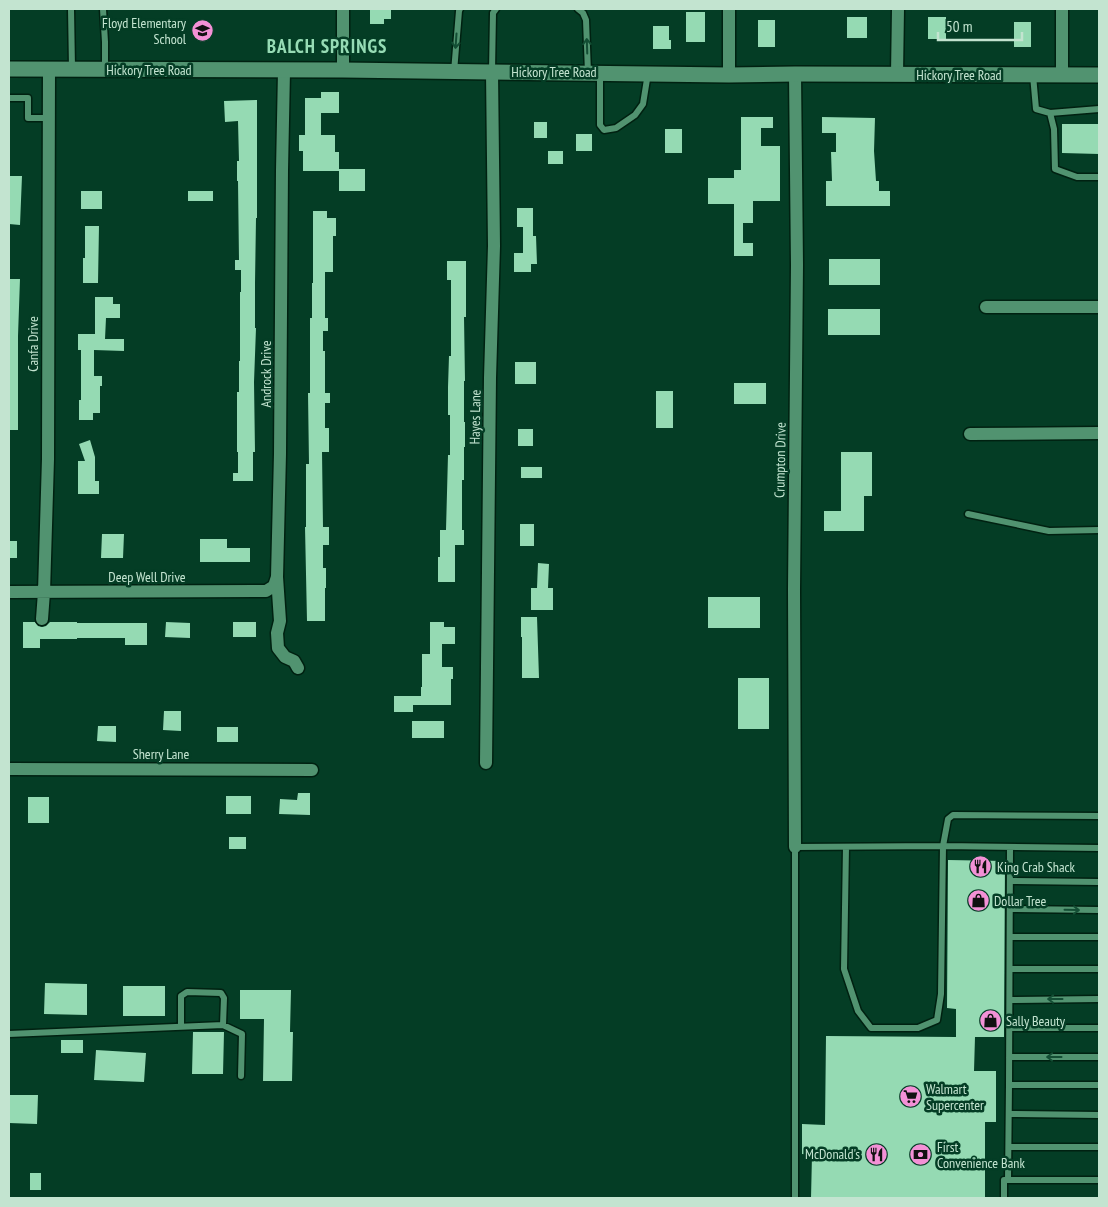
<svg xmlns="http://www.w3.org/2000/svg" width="1108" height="1207" viewBox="0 0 1108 1207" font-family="'PT Sans Narrow',sans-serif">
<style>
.building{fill:#95dab3}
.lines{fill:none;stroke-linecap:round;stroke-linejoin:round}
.lane-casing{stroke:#002111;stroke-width:9}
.street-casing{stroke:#002111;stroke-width:15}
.secondary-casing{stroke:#002111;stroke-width:18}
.lane{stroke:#519370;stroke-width:6}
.street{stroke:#519370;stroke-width:12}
.secondary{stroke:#519370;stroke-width:15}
.oneway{stroke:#134e34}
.labels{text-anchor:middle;stroke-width:5;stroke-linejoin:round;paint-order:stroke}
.poi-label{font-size:14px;fill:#c3e4d0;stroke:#043d25;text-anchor:start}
.street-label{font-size:14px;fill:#c3e4d0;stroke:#043d25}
.district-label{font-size:19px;font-weight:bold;letter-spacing:1px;fill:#96dbb4;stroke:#043d25}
</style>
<rect width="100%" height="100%" fill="#043d25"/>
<path class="building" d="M370,9H391V19H384V24H370Z
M686,12H705V42H686Z
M847,17H867V38H847Z
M928,17H946V39H928Z
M758,20H775V47H758Z
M1014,22H1031V47H1014Z
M653,26H669V40H671V49H653Z
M321,92H339V113H321V135H335V152H339V171H303V151H299V135H305V98H321Z
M257,100V218H256L255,283V328H256L254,382L255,452H253V481H233V473H238V452H237V392H239V361H240V292H241V270H235V260H239L238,181H237V161H239L238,121L225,122L224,101Z
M741,117H773V128H761V146H780V201H753V223H743V243H753V256H734V204H708V178H734V170H741Z
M822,117L875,118L874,151L876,181H879V191H890V206H826V181H832L831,152H836V133H822Z
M534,122H547V138H534Z
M1062,124H1099V154L1062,153Z
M665,129H682V153H665Z
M576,134H592V151H576Z
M548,151H563V164H548Z
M339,169H365V191H339Z
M9,176H22L20,225L9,224Z
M81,191H102V209H81Z
M188,191H213V201H188Z
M517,208H533V236H536L537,264H531V272H514V253H523V227H517Z
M313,211H327V218H336V236H333V272H325V318H328V331H323V351H325V393H330V403H325V428H329V452H322L323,527H329V545H323V568H326V588H325V621H307L305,527H306V464H309L308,393H310V318H312V283H313Z
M85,226H99L98,283H83V258H85Z
M829,259H880V285H829Z
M447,261H466V317H464L465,381H464V422H465V447H464V480H462V530H464V545H455V582H438V557H440V530H446L448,455H450V415H448V387L449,356H451V280H447Z
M9,279H20L18,336V430H9Z
M95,297H113V304H120V318H106L105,339H124V351L94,350V376H102V386H100V413H93V420H79V400H81V350H78V334H95Z
M828,309H880V335H828Z
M515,362H536V384H515Z
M734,383H766V404H734Z
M656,391H673V428H656Z
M518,429H533V446H518Z
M90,440L95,457V481H99V494H78V461H85L79,444Z
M841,452H872V496H864V531H824V511H841Z
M521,467H542V478H521Z
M520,524H534V546H520Z
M102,534H124L123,558H101Z
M200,539H227V548H250V562H200Z
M9,541H17V558H9Z
M538,563L549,564L548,588H553V610H531V588H537Z
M708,597H760V628H708Z
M521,617H537L539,678H522V637H521Z
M23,622H35L38,626L42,627L46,626L50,622H77V623H147V645H125V638H77V639H40V648H23Z
M166,622L190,623V638L165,637Z
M233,622H256V637H233Z
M430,622H444V627H455V644H442V667H453V679H451V705H413V712H394V696H421V687H422V654H430Z
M738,678H769V729H738Z
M164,711H181V731L163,730Z
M412,721H444V738H412Z
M98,726H116V742L97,741Z
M217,727H238V742H217Z
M298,793H310V815L279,814L280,799L297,800Z
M226,796H251V814H226Z
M28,797H49V823H28Z
M229,837H246V849H229Z
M948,860L1005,861L1004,1037H975L974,1071H996V1122H985V1198H811L812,1155L802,1154V1124L825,1125L826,1036L956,1037V1009L947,1008Z
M45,983L87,984V1015L44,1014Z
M123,986H165V1016H123Z
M240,990H291L290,1032H293L292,1081H263L264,1019H240Z
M193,1032H224L223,1074H192Z
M61,1040H83V1053H61Z
M96,1050L146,1053L144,1082L94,1080Z
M9,1095H38L37,1124L9,1123Z
M30,1173H41V1190H30Z"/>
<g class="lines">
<defs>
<path id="lane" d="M71,9L72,68
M103,9L105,42V68
M578,9L583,13L586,20L588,73
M492,71L493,13L496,9
M454,72L459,11L460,9
M600,74V125L604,130L616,128L635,115L643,104L648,73
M1033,75L1036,109L1050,113L1054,129L1055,169L1077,177H1099
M9,98H28V118H49
M1050,113L1099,109
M968,514L1049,531L1099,530
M846,847L844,969L858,1011L871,1028H918L937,1020L941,994L943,846L948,819L953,815L1099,816
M1010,881L1099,882
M1010,909L1099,910
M1010,937H1099
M1010,969H1099
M1010,1000L1099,999
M181,1026V996L187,992L221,993L224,998L223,1025
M1010,1028H1099
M9,1034L223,1025L242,1034L241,1076
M1009,1057H1099
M1009,1085H1099
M1009,1114L1099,1115
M1009,1147H1099
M1008,1180L1009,1085L1010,848
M795,1198V847L943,846L1099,848
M1004,1198V1180H1099"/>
<path id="street" d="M729,9V75
M343,70V9
M284,71L282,170L280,454L277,577L280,621L277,633L278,648L285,657L294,661L298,668
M795,74L797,265L794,590L795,847
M897,74L898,9
M1062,75V9
M986,307H1099
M970,434L1099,433
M9,592L266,591L274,586L277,577
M42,619L44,592L48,459L49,69
M486,763L490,378L494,246L492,72
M9,769L312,770"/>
<path id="secondary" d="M9,69L343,70L729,75L795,74L1099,75"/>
</defs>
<use href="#lane" class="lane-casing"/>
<use href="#street" class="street-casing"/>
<use href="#secondary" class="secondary-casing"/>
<use href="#lane" class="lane"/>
<use href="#street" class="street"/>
<use href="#secondary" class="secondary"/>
</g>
<defs><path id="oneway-shaft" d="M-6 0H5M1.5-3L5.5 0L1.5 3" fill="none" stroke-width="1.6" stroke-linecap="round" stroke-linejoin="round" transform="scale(1.25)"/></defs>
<g class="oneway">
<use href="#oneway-shaft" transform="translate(456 41) rotate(94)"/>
<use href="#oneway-shaft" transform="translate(587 46) rotate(-92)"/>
<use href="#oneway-shaft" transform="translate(1072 910) rotate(1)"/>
<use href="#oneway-shaft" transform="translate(1055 999) rotate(180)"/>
<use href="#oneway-shaft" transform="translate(1054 1057) rotate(-180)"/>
</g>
<defs>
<symbol id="school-disc" viewBox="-11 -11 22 22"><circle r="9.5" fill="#f391d6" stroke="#043d25"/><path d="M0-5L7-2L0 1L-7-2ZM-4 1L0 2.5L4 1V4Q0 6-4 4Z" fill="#111"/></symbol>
<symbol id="restaurant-disc" viewBox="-11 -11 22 22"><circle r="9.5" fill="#f391d6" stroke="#043d25"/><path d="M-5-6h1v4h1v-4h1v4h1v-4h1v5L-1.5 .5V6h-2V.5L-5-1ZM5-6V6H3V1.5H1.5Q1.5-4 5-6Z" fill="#111"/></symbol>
<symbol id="shop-disc" viewBox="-11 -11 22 22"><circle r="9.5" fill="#f391d6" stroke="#043d25"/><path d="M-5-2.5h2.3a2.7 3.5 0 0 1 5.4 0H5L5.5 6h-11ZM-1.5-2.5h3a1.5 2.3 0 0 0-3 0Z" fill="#111"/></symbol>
<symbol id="supermarket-disc" viewBox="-11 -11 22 22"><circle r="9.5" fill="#f391d6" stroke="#043d25"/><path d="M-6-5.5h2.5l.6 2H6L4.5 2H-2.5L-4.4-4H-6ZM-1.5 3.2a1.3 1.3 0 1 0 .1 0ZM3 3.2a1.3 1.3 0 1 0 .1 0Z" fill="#111"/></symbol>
<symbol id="bank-disc" viewBox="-11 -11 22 22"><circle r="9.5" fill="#f391d6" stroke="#043d25"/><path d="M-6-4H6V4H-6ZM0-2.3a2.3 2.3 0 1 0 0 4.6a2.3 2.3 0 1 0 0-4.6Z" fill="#111"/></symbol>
</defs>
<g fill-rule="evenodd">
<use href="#school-disc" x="190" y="18" width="25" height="25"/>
<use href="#restaurant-disc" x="968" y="854" width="25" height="25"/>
<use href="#shop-disc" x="966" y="888" width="25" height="25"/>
<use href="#shop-disc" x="978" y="1008" width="25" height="25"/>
<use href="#supermarket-disc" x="898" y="1084" width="25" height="25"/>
<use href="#restaurant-disc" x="864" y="1142" width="25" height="25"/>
<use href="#bank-disc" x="908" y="1142" width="25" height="25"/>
</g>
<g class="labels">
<g class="poi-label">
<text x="186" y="28" text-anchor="end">Floyd Elementary<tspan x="186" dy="16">School</tspan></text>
<text x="997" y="872">King Crab Shack</text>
<text x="994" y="906">Dollar Tree</text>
<text x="1006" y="1026">Sally Beauty</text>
<text x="926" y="1094">Walmart<tspan x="926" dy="16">Supercenter</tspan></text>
<text x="937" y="1152">First<tspan x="937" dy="16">Convenience Bank</tspan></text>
<text x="860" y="1159" text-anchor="end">McDonald's</text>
</g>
<g class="street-label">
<text x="149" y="75">Hickory Tree Road</text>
<text x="554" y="77">Hickory Tree Road</text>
<text x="959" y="80">Hickory Tree Road</text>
<text transform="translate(33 344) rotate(-90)" y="5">Canfa Drive</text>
<text transform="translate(266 374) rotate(-90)" y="5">Androck Drive</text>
<text transform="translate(475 417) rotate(-89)" y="5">Hayes Lane</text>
<text transform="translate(780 460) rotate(-89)" y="5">Crumpton Drive</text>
<text x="147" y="582">Deep Well Drive</text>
<text x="161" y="759">Sherry Lane</text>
</g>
<g class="district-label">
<text x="327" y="53">BALCH SPRINGS</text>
</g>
</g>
<rect width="1108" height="1207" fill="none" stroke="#c3e4d0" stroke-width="20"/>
<path d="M938 32v8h84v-8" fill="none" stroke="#c3e4d0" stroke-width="2.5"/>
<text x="946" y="32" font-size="15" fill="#c3e4d0" stroke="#043d25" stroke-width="4" paint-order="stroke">50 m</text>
</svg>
